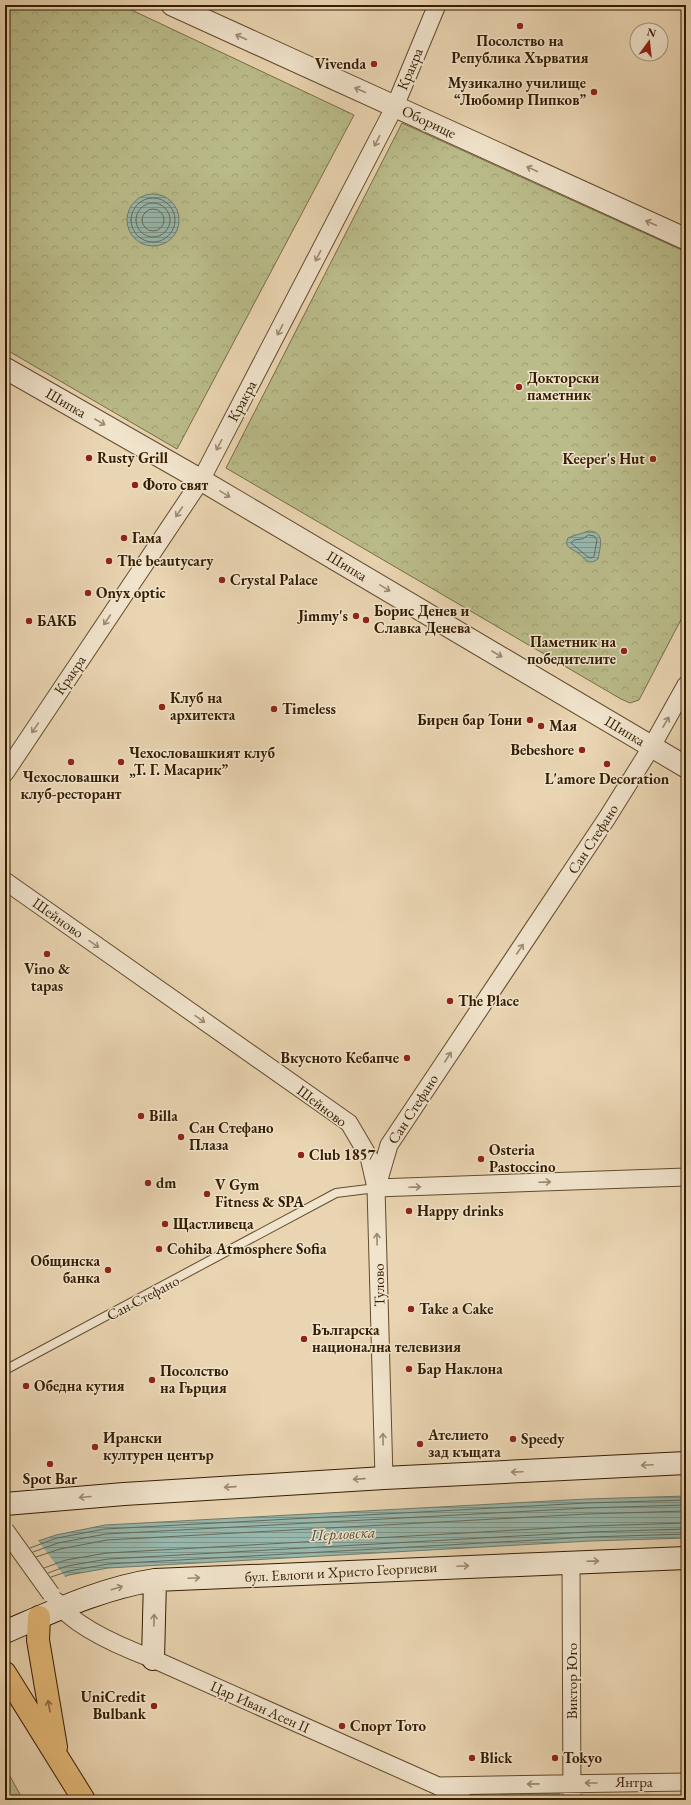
<svg xmlns="http://www.w3.org/2000/svg" width="691" height="1805" viewBox="0 0 691 1805" font-family="'EB Garamond',serif">
<style>
.grass{fill:url(#grass-dots);stroke:#786c46}
.park{fill:url(#park-crowns);stroke:#786c46}
.water{fill:url(#water-rules);stroke:#707a69}
.pier{fill:#ead5b2}
.lines{fill:none;stroke-linecap:round;stroke-linejoin:round}
.shore{stroke:#666a58;stroke-width:1}
.service-casing{stroke:#624b2d;stroke-width:10}
.minor-casing{stroke:#624b2d;stroke-width:19}
.tertiary-casing{stroke:#624b2d;stroke-width:23}
.secondary-casing{stroke:#351d01;stroke-width:24}
.trunk-casing{stroke:#351d01;stroke-width:24}
.service{stroke:#f1e4cd;stroke-width:8}
.minor{stroke:#f1e4cd;stroke-width:17}
.tertiary{stroke:#f1e4cd;stroke-width:21}
.secondary{stroke:#f1e4cd;stroke-width:22}
.trunk{stroke:#e5ba79;stroke-width:22}
.minor-bridge-casing{stroke:#624b2d;stroke-width:19;stroke-linecap:butt}
.minor-bridge{stroke:#f1e4cd;stroke-width:17}
.oneway{stroke:#9c8a71}
.oneway2{stroke:#8d6c3d}
.poi-dot{fill:#8f2418;stroke:#f1e4cd;stroke-width:1.5}
.labels{text-anchor:middle;stroke-width:3;stroke-linejoin:round;paint-order:stroke}
.poi-label{font-size:15px;font-weight:bold;fill:#351d01;stroke:#f1e4cd;text-anchor:start}
.street-label{font-size:15px;fill:#351d01;stroke:#f1e4cd}
.water-label{font-size:16px;font-style:italic;fill:#534c35;stroke:#f1e4cd}
</style>
<defs>
<pattern id="grass-dots" width="8" height="8" patternUnits="userSpaceOnUse"><rect width="8" height="8" fill="#babc8a"/><path d="M2 2h.1M6 6h.1" fill="none" stroke="#a0a175" stroke-width="1.8" stroke-linecap="round"/></pattern>
<pattern id="park-crowns" width="20" height="18" patternUnits="userSpaceOnUse"><rect width="20" height="18" fill="#babc8a"/><path d="M2 6a3 3 0 1 1 6 0M12 15a3 3 0 1 1 6 0" fill="none" stroke="#a0a175"/></pattern>
<pattern id="water-rules" width="6" height="5" patternUnits="userSpaceOnUse"><rect width="6" height="5" fill="#98b8ae"/><path d="M0 2.5h6" fill="none" stroke="#7d958b"/></pattern>
</defs>
<rect width="100%" height="100%" fill="#ead5b2"/>
<filter id="stains"><feTurbulence type="fractalNoise" baseFrequency=".005" numOctaves="4"/><feColorMatrix values="0 0 0 0 .2 0 0 0 0 .09 0 0 0 0 .02 0 0 0 .5 -.17"/></filter>
<radialGradient id="worn" r=".72"><stop offset=".6" stop-color="#630" stop-opacity="0"/><stop offset="1" stop-color="#630" stop-opacity=".3"/></radialGradient>
<path class="grass" d="M502,1793H559V1800H504L501,1797Z"/>
<path class="park" d="M5,5H121L354,115L177,449L5,349Z
M402,123L686,252V610L639,700L630,703L621,699L226,468Z
M5,1767L23,1800H5Z"/>
<path class="water" d="M127 220a26 26 0 1 1 52 0a26 26 0 1 1-52 0Z
M588,531C606,531 600,547 598,559C588,567 584,557 577,552C574,550 568,549 567,544C566,542 567,541 568,538C575,535 581,534 588,531Z
M686,1496V1538L590,1541L108,1568L69,1575L5,1598V1552L56,1535L105,1525L587,1499Z"/>
<path class="pier" d="M37,1539L66,1578L5,1600V1550Z"/>
<g class="lines">
<path class="shore" d="M131 220a22 22 0 1 1 44 0a22 22 0 1 1-44 0Z
M136 220a17 17 0 1 1 34 0a17 17 0 1 1-34 0Z
M142 220a11 11 0 1 1 22 0a11 11 0 1 1-22 0Z
M589,535L594,536L597,540L594,556L592,558L588,557L571,543L574,540L582,539Z
M30,1548L57,1538L105,1529L587,1503L686,1500
M33,1552L58,1543L106,1534L587,1508L686,1505
M36,1557L60,1549L107,1540L587,1514L686,1511
M44,1568L66,1560L107,1553L589,1526L686,1523
M48,1573L67,1566L108,1559L589,1532L686,1529
M51,1577L69,1571L108,1564L590,1537L686,1534"/>
<defs>
<path id="service" d="M5,1370L336,1193L376,1188"/>
<path id="minor" d="M5,773L201,480L395,106L437,5
M5,881L349,1123L369,1157L376,1188L384,1478
M377,1186L389,1145L607,818L652,746L686,685
M376,1188L686,1177
M571,1562L572,1800
M56,1601C73,1627 124,1648 153,1659L438,1786L463,1800
M438,1786L686,1782"/>
<path id="tertiary" d="M172,5L686,239
M5,368L201,480L686,767"/>
<path id="secondary" d="M5,1504L124,1494L384,1478L686,1463
M5,1632C54,1611 102,1588 155,1580L686,1558
M153,1659L155,1580"/>
<path id="trunk" d="M39,1617L38,1640L56,1747
M5,1673L84,1800"/>
</defs>
<use href="#service" class="service-casing"/>
<use href="#minor" class="minor-casing"/>
<use href="#tertiary" class="tertiary-casing"/>
<use href="#secondary" class="secondary-casing"/>
<use href="#trunk" class="trunk-casing"/>
<use href="#service" class="service"/>
<use href="#minor" class="minor"/>
<use href="#tertiary" class="tertiary"/>
<use href="#secondary" class="secondary"/>
<use href="#trunk" class="trunk"/>
<defs>
<path id="minor-bridge" d="M5,1530L51,1594"/>
</defs>
<use href="#minor-bridge" class="minor-bridge-casing"/>
<use href="#minor-bridge" class="minor-bridge"/>
</g>
<defs><path id="oneway-shaft" d="M-6 0H5M1.5-3L5.5 0L1.5 3" fill="none" stroke-width="1.6" stroke-linecap="round" stroke-linejoin="round"/></defs>
<g class="oneway">
<use href="#oneway-shaft" transform="translate(241 37) rotate(-156)"/>
<use href="#oneway-shaft" transform="translate(360 90) rotate(-156)"/>
<use href="#oneway-shaft" transform="translate(377 141) rotate(117)"/>
<use href="#oneway-shaft" transform="translate(532 169) rotate(-155)"/>
<use href="#oneway-shaft" transform="translate(651 223) rotate(-156)"/>
<use href="#oneway-shaft" transform="translate(318 256) rotate(117)"/>
<use href="#oneway-shaft" transform="translate(280 330) rotate(118)"/>
<use href="#oneway-shaft" transform="translate(100 422) rotate(30)"/>
<use href="#oneway-shaft" transform="translate(219 445) rotate(118)"/>
<use href="#oneway-shaft" transform="translate(225 494) rotate(31)"/>
<use href="#oneway-shaft" transform="translate(179 512) rotate(124)"/>
<use href="#oneway-shaft" transform="translate(385 588) rotate(31)"/>
<use href="#oneway-shaft" transform="translate(107 620) rotate(124)"/>
<use href="#oneway-shaft" transform="translate(497 654) rotate(30)"/>
<use href="#oneway-shaft" transform="translate(666 722) rotate(-60)"/>
<use href="#oneway-shaft" transform="translate(35 728) rotate(124)"/>
<use href="#oneway-shaft" transform="translate(94 944) rotate(35)"/>
<use href="#oneway-shaft" transform="translate(520 949) rotate(-56)"/>
<use href="#oneway-shaft" transform="translate(200 1019) rotate(35)"/>
<use href="#oneway-shaft" transform="translate(448 1057) rotate(-57)"/>
<use href="#oneway-shaft" transform="translate(545 1182) rotate(-2)"/>
<use href="#oneway-shaft" transform="translate(415 1187) rotate(-2)"/>
<use href="#oneway-shaft" transform="translate(377 1239) rotate(-91)"/>
<use href="#oneway-shaft" transform="translate(383 1439) rotate(-91)"/>
<use href="#oneway-shaft" transform="translate(647 1465) rotate(177)"/>
<use href="#oneway-shaft" transform="translate(517 1472) rotate(178)"/>
<use href="#oneway-shaft" transform="translate(359 1479) rotate(176)"/>
<use href="#oneway-shaft" transform="translate(230 1487) rotate(176)"/>
<use href="#oneway-shaft" transform="translate(85 1497) rotate(175)"/>
<use href="#oneway-shaft" transform="translate(593 1561) rotate(-2)"/>
<use href="#oneway-shaft" transform="translate(463 1566) rotate(-3)"/>
<use href="#oneway-shaft" transform="translate(194 1578) rotate(-3)"/>
<use href="#oneway-shaft" transform="translate(117 1588) rotate(-17)"/>
<use href="#oneway-shaft" transform="translate(154 1620) rotate(-89)"/>
<use href="#oneway-shaft" transform="translate(591 1783) rotate(180)"/>
<use href="#oneway-shaft" transform="translate(533 1784) rotate(179)"/>
</g>
<use class="oneway2" href="#oneway-shaft" transform="translate(49 1706) rotate(-100)"/>
<g class="poi-dot">
<circle cx="520" cy="26" r="4"/>
<circle cx="374" cy="64" r="4"/>
<circle cx="594" cy="92" r="4"/>
<circle cx="519" cy="387" r="4"/>
<circle cx="89" cy="458" r="4"/>
<circle cx="653" cy="459" r="4"/>
<circle cx="135" cy="485" r="4"/>
<circle cx="124" cy="538" r="4"/>
<circle cx="109" cy="561" r="4"/>
<circle cx="222" cy="580" r="4"/>
<circle cx="88" cy="593" r="4"/>
<circle cx="356" cy="616" r="4"/>
<circle cx="366" cy="620" r="4"/>
<circle cx="29" cy="621" r="4"/>
<circle cx="624" cy="651" r="4"/>
<circle cx="162" cy="707" r="4"/>
<circle cx="274" cy="709" r="4"/>
<circle cx="530" cy="720" r="4"/>
<circle cx="541" cy="726" r="4"/>
<circle cx="582" cy="750" r="4"/>
<circle cx="71" cy="762" r="4"/>
<circle cx="121" cy="762" r="4"/>
<circle cx="607" cy="764" r="4"/>
<circle cx="47" cy="954" r="4"/>
<circle cx="450" cy="1001" r="4"/>
<circle cx="407" cy="1058" r="4"/>
<circle cx="141" cy="1116" r="4"/>
<circle cx="181" cy="1137" r="4"/>
<circle cx="301" cy="1155" r="4"/>
<circle cx="481" cy="1159" r="4"/>
<circle cx="148" cy="1183" r="4"/>
<circle cx="207" cy="1194" r="4"/>
<circle cx="409" cy="1211" r="4"/>
<circle cx="165" cy="1224" r="4"/>
<circle cx="159" cy="1249" r="4"/>
<circle cx="108" cy="1270" r="4"/>
<circle cx="411" cy="1309" r="4"/>
<circle cx="304" cy="1339" r="4"/>
<circle cx="409" cy="1369" r="4"/>
<circle cx="152" cy="1380" r="4"/>
<circle cx="26" cy="1386" r="4"/>
<circle cx="513" cy="1439" r="4"/>
<circle cx="420" cy="1444" r="4"/>
<circle cx="95" cy="1447" r="4"/>
<circle cx="50" cy="1464" r="4"/>
<circle cx="154" cy="1706" r="4"/>
<circle cx="342" cy="1726" r="4"/>
<circle cx="472" cy="1758" r="4"/>
<circle cx="555" cy="1758" r="4"/>
</g>
<g class="labels">
<g class="poi-label">
<text x="520" y="46" text-anchor="middle">Посолство на<tspan x="520" dy="17">Република Хърватия</tspan></text>
<text x="366" y="69" text-anchor="end">Vivenda</text>
<text x="586" y="88" text-anchor="end">Музикално училище<tspan x="586" dy="17">“Любомир Пипков”</tspan></text>
<text x="527" y="383">Докторски<tspan x="527" dy="17">паметник</tspan></text>
<text x="97" y="463">Rusty Grill</text>
<text x="645" y="464" text-anchor="end">Keeper's Hut</text>
<text x="143" y="490">Фото свят</text>
<text x="132" y="543">Гама</text>
<text x="117" y="566">The beautycary</text>
<text x="230" y="585">Crystal Palace</text>
<text x="96" y="598">Onyx optic</text>
<text x="374" y="616">Борис Денев и<tspan x="374" dy="17">Славка Денева</tspan></text>
<text x="348" y="621" text-anchor="end">Jimmy's</text>
<text x="37" y="626">БАКБ</text>
<text x="616" y="647" text-anchor="end">Паметник на<tspan x="616" dy="17">победителите</tspan></text>
<text x="170" y="703">Клуб на<tspan x="170" dy="17">архитекта</tspan></text>
<text x="282" y="714">Timeless</text>
<text x="522" y="725" text-anchor="end">Бирен бар Тони</text>
<text x="549" y="731">Мая</text>
<text x="574" y="755" text-anchor="end">Bebeshore</text>
<text x="129" y="758">Чехословашкият клуб<tspan x="129" dy="17">„Т. Г. Масарик”</tspan></text>
<text x="71" y="782" text-anchor="middle">Чехословашки<tspan x="71" dy="17">клуб-ресторант</tspan></text>
<text x="607" y="784" text-anchor="middle">L'amore Decoration</text>
<text x="47" y="974" text-anchor="middle">Vino &amp;<tspan x="47" dy="17">tapas</tspan></text>
<text x="458" y="1006">The Place</text>
<text x="399" y="1063" text-anchor="end">Вкусното Кебапче</text>
<text x="149" y="1121">Billa</text>
<text x="189" y="1133">Сан Стефано<tspan x="189" dy="17">Плаза</tspan></text>
<text x="489" y="1155">Osteria<tspan x="489" dy="17">Pastoccino</tspan></text>
<text x="309" y="1160">Club 1857</text>
<text x="156" y="1188">dm</text>
<text x="215" y="1190">V Gym<tspan x="215" dy="17">Fitness &amp; SPA</tspan></text>
<text x="417" y="1216">Happy drinks</text>
<text x="173" y="1229">Щастливеца</text>
<text x="167" y="1254">Cohiba Atmosphere Sofia</text>
<text x="100" y="1266" text-anchor="end">Общинска<tspan x="100" dy="17">банка</tspan></text>
<text x="419" y="1314">Take a Cake</text>
<text x="312" y="1335">Българска<tspan x="312" dy="17">национална телевизия</tspan></text>
<text x="417" y="1374">Бар Наклона</text>
<text x="160" y="1376">Посолство<tspan x="160" dy="17">на Гърция</tspan></text>
<text x="34" y="1391">Обедна кутия</text>
<text x="428" y="1440">Ателието<tspan x="428" dy="17">зад къщата</tspan></text>
<text x="103" y="1443">Ирански<tspan x="103" dy="17">културен център</tspan></text>
<text x="521" y="1444">Speedy</text>
<text x="50" y="1484" text-anchor="middle">Spot Bar</text>
<text x="146" y="1702" text-anchor="end">UniCredit<tspan x="146" dy="17">Bulbank</tspan></text>
<text x="350" y="1731">Спорт Тото</text>
<text x="480" y="1763">Blick</text>
<text x="563" y="1763">Tokyo</text>
</g>
<g class="street-label">
<text transform="translate(410 69) rotate(-67)" y="5">Кракра</text>
<text transform="translate(429 122) rotate(25)" y="5">Оборище</text>
<text transform="translate(242 401) rotate(-62)" y="5">Кракра</text>
<text transform="translate(66 403) rotate(30)" y="5">Шипка</text>
<text transform="translate(347 566) rotate(31)" y="5">Шипка</text>
<text transform="translate(70 675) rotate(-56)" y="5">Кракра</text>
<text transform="translate(625 731) rotate(31)" y="5">Шипка</text>
<text transform="translate(593 839) rotate(-57)" y="5">Сан Стефано</text>
<text transform="translate(58 918) rotate(35)" y="5">Шейново</text>
<text transform="translate(322 1106) rotate(37)" y="5">Шейново</text>
<text transform="translate(413 1109) rotate(-57)" y="5">Сан Стефано</text>
<text transform="translate(379 1285) rotate(-91)" y="5">Тулово</text>
<text transform="translate(143 1298) rotate(-28)" y="5">Сан Стефано</text>
<text transform="translate(341 1572) rotate(-3)" y="5">бул. Евлоги и Христо Георгиеви</text>
<text transform="translate(572 1681) rotate(-90)" y="5">Виктор Юго</text>
<text transform="translate(260 1707) rotate(24)" y="5">Цар Иван Асен II</text>
<text x="634" y="1787">Янтра</text>
</g>
<g class="water-label">
<text transform="translate(343 1533) rotate(-3)" y="6">Перловска</text>
</g>
</g>
<rect width="691" height="1805" fill="none" stroke="#ead5b2" stroke-width="20"/>
<rect x="6" y="6" width="679" height="1793" fill="none" stroke="#351d01" stroke-width="2"/>
<rect x="10" y="10" width="671" height="1785" fill="none" stroke="#351d01"/>
<g transform="translate(649 42) rotate(15)"><circle r="19" fill="#f1e4cd" stroke="#a6947b"/>
<path d="M0-3L7 15L0 10L-7 15Z" fill="#8f2418"/>
<text y="-6" font-size="11" font-weight="bold" text-anchor="middle" fill="#351d01">N</text>
</g>
<rect width="100%" height="100%" filter="url(#stains)"/>
<rect width="100%" height="100%" fill="url(#worn)"/>
</svg>
